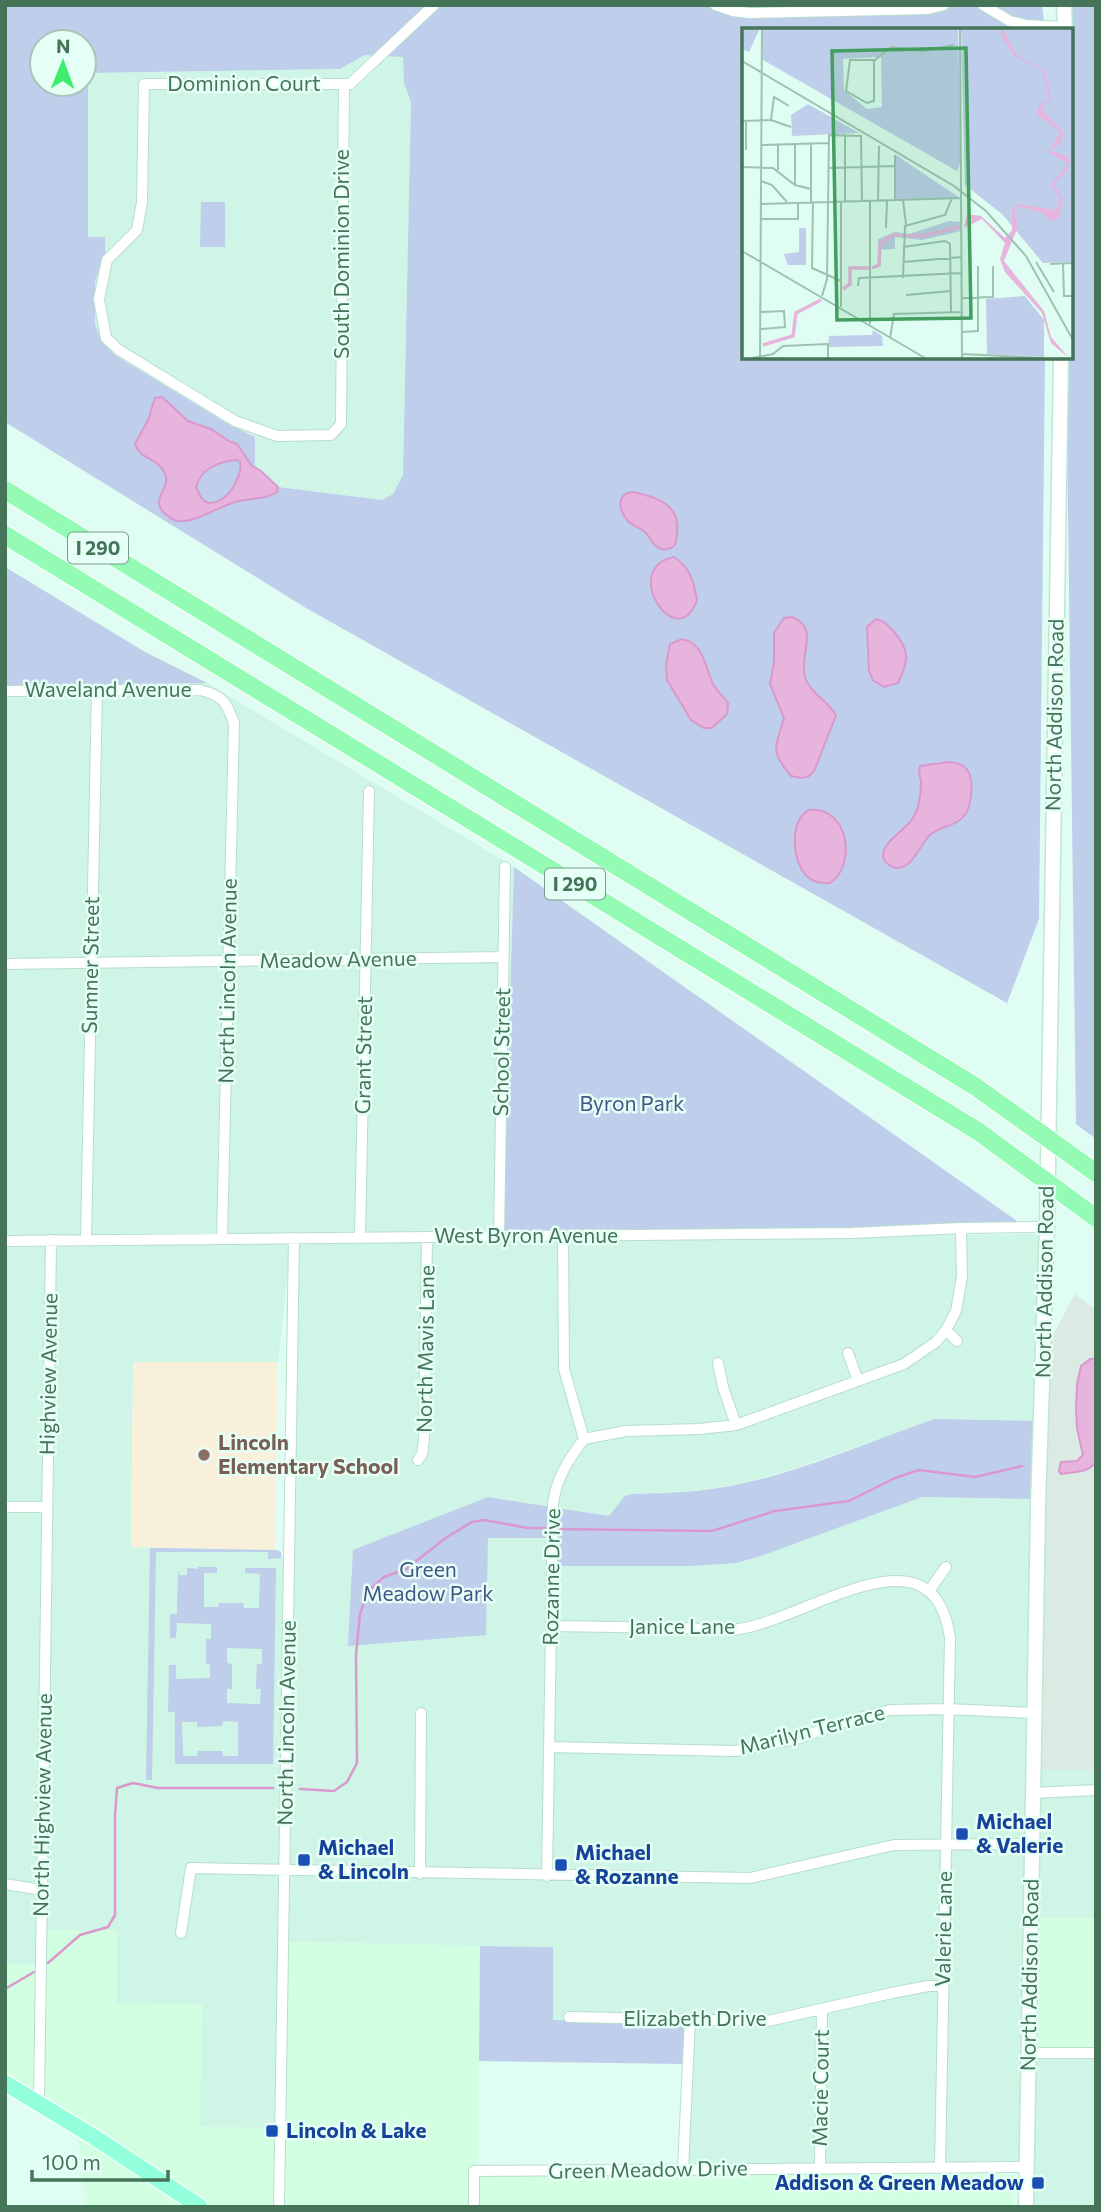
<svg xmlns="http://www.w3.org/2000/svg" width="1101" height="2212" viewBox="0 0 1101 2212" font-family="Commissioner,sans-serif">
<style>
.residential{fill:#cef5e5}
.commercial{fill:#d2fee1}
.industrial{fill:#dbebe4}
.education{fill:#f9f0dc}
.green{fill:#beceeb;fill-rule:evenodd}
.water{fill:#e7b4dd;stroke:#d999cc;stroke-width:2;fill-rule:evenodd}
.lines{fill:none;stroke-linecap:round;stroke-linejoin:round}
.stream{stroke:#d999cc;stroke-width:2.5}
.street-casing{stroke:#b8decc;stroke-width:12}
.secondary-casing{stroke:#bbe9d2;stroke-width:17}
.primary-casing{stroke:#fff;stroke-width:18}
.highway-casing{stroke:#fff;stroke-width:20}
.street{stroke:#fff;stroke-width:10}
.secondary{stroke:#fff;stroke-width:14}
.primary{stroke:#94ffdc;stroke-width:16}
.highway{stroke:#93fbb3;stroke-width:18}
.highway-bridge-casing{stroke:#fff;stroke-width:20;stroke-linecap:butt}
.highway-bridge{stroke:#93fbb3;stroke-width:18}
.education-dot{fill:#8d6e63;stroke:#e6fff6;stroke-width:2.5}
.transit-dot{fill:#1a4fb4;stroke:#e6fff6;stroke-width:2.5}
.labels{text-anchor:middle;stroke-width:5;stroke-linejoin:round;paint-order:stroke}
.shield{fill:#e6fff6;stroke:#769e88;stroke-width:2}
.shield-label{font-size:19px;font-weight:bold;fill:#467459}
.street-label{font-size:21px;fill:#467459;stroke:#e6fff6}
.park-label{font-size:21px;fill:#435487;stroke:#e6fff6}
.education-label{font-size:21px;font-weight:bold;fill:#785e54;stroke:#e6fff6;text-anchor:start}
.transit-label{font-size:21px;font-weight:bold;fill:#164399;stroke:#e6fff6;text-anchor:start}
.inset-river{fill:none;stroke:#e7b4dd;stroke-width:3.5}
.inset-road{fill:none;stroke:#9dc2b0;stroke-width:2}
.view{fill:#439e60;fill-opacity:0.15;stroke:#439e60;stroke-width:3.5}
.inset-edge{fill:none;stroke:#467459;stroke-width:3.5}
</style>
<rect width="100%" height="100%" fill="#dffdf3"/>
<path class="residential" d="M365,55L403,56L404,83L411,102L403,475L393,494L382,500L278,487L255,468V437L223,421L115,355L102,341L95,325V281L105,257V237L88,238L87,73L340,69Z
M5,567L145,652L207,683L514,867L503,1230L5,1240Z
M1041,1234L1039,1421L935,1419L793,1469L740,1484L704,1490L632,1494L625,1497L609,1516L488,1497L487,1538H555L736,1563L761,1556L922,1497L1037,1499L1022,2164L681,2173L688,2023L553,2020V1947L288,1942L297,1242Z
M291,1243L278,1362H133L131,1547L275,1550L286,1560L277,2128L199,2127L202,2005L117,2003L45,1930L54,1247Z
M5,1245H47L39,1965L5,1964Z
M1038,1770H1096V1918H1038Z
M1096,2027V2207H1034L1036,2055L1095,2050Z"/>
<path class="commercial" d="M1038,1918H1096L1095,2050L1036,2055Z
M45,1930H117V2003L202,2004L200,2127L285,2128L288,1942L480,1946L478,2174L1014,2175L1013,2207H207L42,2102Z
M5,1964L39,1965L37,2099L5,2080Z
M78,2132L194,2207H86Z"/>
<path class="industrial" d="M1075,1294L1096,1310V1770H1038L1047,1346Z"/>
<path class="education" d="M133,1362H278L275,1550L131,1547Z"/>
<path class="green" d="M5,5H1042L1045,30H744V357H1045L1039,919L1007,1003L306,608L5,422ZM42,42H84V84H42ZM365,55L403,57L404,83L411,102L403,475L393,494L382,500L278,487L255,468V437L223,421L115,355L102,341L95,325V281L105,257V237H88V73L340,69Z
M1062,5H1096V1139L1076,1124L1066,357H1071V30Z
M201,202H225V247H200Z
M5,567L145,652L207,683L5,686Z
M514,867L1027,1228L503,1230Z
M935,1419L1039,1421L1037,1499L922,1497L761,1556L736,1563L689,1566H554L555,1538H488L486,1635L348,1646L353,1550L488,1497L609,1516L625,1496L632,1494C668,1493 704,1492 740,1484C803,1471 873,1440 935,1419Z
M150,1548L277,1550L281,1552V1558L268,1559V1552H156L152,1780H146Z
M198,1567H217V1573H204V1607H218L219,1603H243L244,1608H259L260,1574L245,1573V1568H276L273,1764H175V1712H168L169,1665H176V1679L210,1678V1664H206V1639H211V1624L177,1623L176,1638H170V1614H177L178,1569L179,1575H187V1568L198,1569ZM227,1648L262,1649V1664H257L256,1689H261L260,1704L227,1703V1689H232V1664L227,1663ZM223,1721L238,1722V1756H223L222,1751H198L197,1756H183L182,1722H197V1727L222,1726Z
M480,1946L553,1947V2020L688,2023L685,2064L479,2061Z"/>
<path class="water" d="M162,397L188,421L211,429L229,441L237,444L252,466L261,471L278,487L277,492C265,500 249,498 235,502C221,506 194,523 179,521C173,521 164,514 161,509C153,495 175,485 162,469C154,457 140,459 135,444L148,420L155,398ZM237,460L240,462C244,476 224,509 206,502C201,500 199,492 196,488C199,469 220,461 237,460Z
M632,492C664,498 685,508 675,545C670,549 665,551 659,548C652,545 650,536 644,531C639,528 634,526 629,522C619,511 615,495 632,492Z
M674,557C690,567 694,582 697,600C677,656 619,568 674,557Z
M792,617C818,627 802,650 804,671C805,691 827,699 836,715L815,769C810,779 802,779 791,776C769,750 776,747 784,718L770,684L774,662V633L784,618Z
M876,619C884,621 888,625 894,632C910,651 909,660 898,683L884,687L873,680L869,671L867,627Z
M682,639C704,643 705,667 713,684C717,691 723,696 728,703L727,714L712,728H704L691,720L667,680L666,665L670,644Z
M949,762C956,763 964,764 968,771C974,782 972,808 963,817C955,827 939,826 930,835C919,845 908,880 888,864C885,862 883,859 883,855C884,840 906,830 913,818C919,808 921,793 921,782C920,775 918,772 920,766Z
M809,810C849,806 857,865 830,883C823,883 815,883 809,878C792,865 788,820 809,810Z
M1090,1359H1096V1462C1087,1474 1074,1471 1061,1474L1059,1471L1061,1462L1077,1461L1083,1455L1077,1428L1076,1409L1077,1384L1081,1366Z"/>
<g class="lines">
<path class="stream" d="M556,1529L712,1531L775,1511L849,1501L895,1478L919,1470L975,1477L1022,1466
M300,1789L334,1791L347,1782L357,1763L356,1655L360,1614L368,1591L384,1577L406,1569L447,1537L472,1522L484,1520L528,1528H549
M48,1963L80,1935L108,1927L115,1915V1815L117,1788L133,1783L158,1788H273
M5,1989L34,1972"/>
<defs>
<path id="street" d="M715,5L733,11L749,13L928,9L944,5
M983,5L1010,21L1026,25L1064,27
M344,84L341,424L331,435L277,436L235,421L119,350L106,338L99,299L107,260L137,230L142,202L144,84H350L434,5
M5,691L200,690C223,696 226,701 234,723L222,1239
M5,964L504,957
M360,1236L369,791
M499,1236L505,867
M563,1236L564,1369L584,1439
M86,1240L97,689
M5,1241L852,1233L961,1228L1047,1227
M946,1330L957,1341
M848,1353L858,1381
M718,1363L723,1387L736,1425
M418,1460L422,1454L424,1440L427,1237
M5,1507H47
M929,1591L946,1567
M551,1626C594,1627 637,1627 680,1628C699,1628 721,1632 739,1629C790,1621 867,1570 913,1583C938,1590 946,1614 950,1637L940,2167
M549,1747L735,1751L800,1738L837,1724L890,1710L948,1709L1034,1713
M1033,1793L1096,1790
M420,1874L421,1713
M547,1876L553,1504C556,1478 569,1459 584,1439L626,1431L699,1429L736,1425L904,1364L936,1342L946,1330L956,1311L962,1276L961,1228
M5,1884L42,1890
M181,1933L191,1868L750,1878L894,1845L1032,1844
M569,2017L768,2021L892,1993L928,1986H943
M1028,2053H1096
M39,2103L51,1240
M820,2168L822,2009
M683,2169L690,2020
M279,2207L294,1238
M474,2207V2171L1026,2167"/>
<path id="secondary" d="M1064,5L1065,30
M1026,2207L1038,1506L1047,1227L1061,357"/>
<path id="primary" d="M5,2083L94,2137L200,2207"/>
<path id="highway" d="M5,490L976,1087
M5,535L979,1132"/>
</defs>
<use href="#street" class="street-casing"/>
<use href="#secondary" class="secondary-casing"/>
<use href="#primary" class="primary-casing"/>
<use href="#highway" class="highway-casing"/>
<use href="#street" class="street"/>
<use href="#secondary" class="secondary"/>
<use href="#primary" class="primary"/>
<use href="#highway" class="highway"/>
<defs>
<path id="highway-bridge" d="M976,1087L1096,1173
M979,1132L1096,1218"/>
</defs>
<use href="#highway-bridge" class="highway-bridge-casing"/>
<use href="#highway-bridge" class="highway-bridge"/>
</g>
<circle class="education-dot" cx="204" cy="1455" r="7"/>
<g class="transit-dot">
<rect x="955" y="1827" width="14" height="14" rx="3.5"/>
<rect x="297" y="1853" width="14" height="14" rx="3.5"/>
<rect x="554" y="1858" width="14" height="14" rx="3.5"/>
<rect x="265" y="2124" width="14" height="14" rx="3.5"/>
<rect x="1031" y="2176" width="14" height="14" rx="3.5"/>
</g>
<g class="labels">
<g class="shield">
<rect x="68" y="532.5" width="60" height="31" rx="5"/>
<rect x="545" y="868.5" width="60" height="31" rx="5"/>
</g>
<g class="shield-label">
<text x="98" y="555">I 290</text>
<text x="575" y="891">I 290</text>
</g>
<g class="street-label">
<text x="244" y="91">Dominion Court</text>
<text transform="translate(342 254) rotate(-90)" y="7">South Dominion Drive</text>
<text x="108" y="697">Waveland Avenue</text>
<text transform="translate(1055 715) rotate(-89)" y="7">North Addison Road</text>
<text transform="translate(338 960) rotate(-1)" y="7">Meadow Avenue</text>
<text transform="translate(91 965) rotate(-89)" y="7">Sumner Street</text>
<text transform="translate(228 981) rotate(-89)" y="7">North Lincoln Avenue</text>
<text transform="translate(502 1052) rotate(-89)" y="7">School Street</text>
<text transform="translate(364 1055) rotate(-89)" y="7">Grant Street</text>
<text x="526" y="1243">West Byron Avenue</text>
<text transform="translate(1045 1282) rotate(-89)" y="7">North Addison Road</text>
<text transform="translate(426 1349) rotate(-89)" y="7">North Mavis Lane</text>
<text transform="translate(49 1374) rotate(-89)" y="7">Highview Avenue</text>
<text transform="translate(552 1577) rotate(-89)" y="7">Rozanne Drive</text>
<text x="682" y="1634">Janice Lane</text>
<text transform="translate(287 1723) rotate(-89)" y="7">North Lincoln Avenue</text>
<text transform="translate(812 1730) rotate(-14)" y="7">Marilyn Terrace</text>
<text transform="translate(43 1805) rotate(-89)" y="7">North Highview Avenue</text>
<text transform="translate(944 1929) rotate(-89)" y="7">Valerie Lane</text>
<text transform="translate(1030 1975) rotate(-89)" y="7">North Addison Road</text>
<text x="695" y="2026">Elizabeth Drive</text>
<text transform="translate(821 2088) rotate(-89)" y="7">Macie Court</text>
<text transform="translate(648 2170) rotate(-1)" y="7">Green Meadow Drive</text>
</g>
<g class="park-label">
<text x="632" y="1111">Byron Park</text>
<text x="428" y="1577">Green<tspan x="428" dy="24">Meadow Park</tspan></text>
</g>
<g class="education-label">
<text x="218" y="1450">Lincoln<tspan x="218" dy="24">Elementary School</tspan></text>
</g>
<g class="transit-label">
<text x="976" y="1829">Michael<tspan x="976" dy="24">&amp; Valerie</tspan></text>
<text x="318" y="1855">Michael<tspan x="318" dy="24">&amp; Lincoln</tspan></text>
<text x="575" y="1860">Michael<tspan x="575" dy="24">&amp; Rozanne</tspan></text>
<text x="286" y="2138">Lincoln &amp; Lake</text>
<text x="1024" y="2190" text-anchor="end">Addison &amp; Green Meadow</text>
</g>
</g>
<g transform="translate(742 28)">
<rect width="331" height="331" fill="#dffdf3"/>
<path d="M0,0H18L7,24L0,21ZM21,0H216L219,132L215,143L21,32ZM139,29L140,79L125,81L102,62L101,31ZM219,0H331V234L301,235L260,186L223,157ZM66,76L117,105L50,108L49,87ZM154,127L218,170L154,171ZM207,193L220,194L219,203L180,212L153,209V221L136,222V211L153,204L167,206ZM57,200H64V237H46L42,226L57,224ZM283,268L302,292V329L245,326L244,271ZM131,302L140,308L141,318L86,319L87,308L130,307Z" fill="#beceeb" fill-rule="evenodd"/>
<path d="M260,0L275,28L302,41L309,70L299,81L322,105L318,115L308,123L325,128L328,133L325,142L312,156L320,170L317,190L308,193L300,185L276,178L272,184L276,199L262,233L302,283L309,309L327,330L309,315L300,285L263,244L258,231L263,215L240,191L222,200L225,186L239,188L263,210L270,202V181L275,176L314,182L318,170L309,157L326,135L306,124L319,104L296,87V79L307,71L300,41L273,29L259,8Z" fill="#e7b4dd"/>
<path class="inset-river" d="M130,240L137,237L138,216L151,207L180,208L218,199M101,261L108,256V240H127M21,317L51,308L54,285L79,272"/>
<path class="inset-road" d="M218,0L220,330M132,32V73L125,75L104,63L108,32H133L149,19L181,23L212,17M0,33L212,158L244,183L284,228L331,312M29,92L32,69L47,78M0,93L29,92L49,99M69,115V174M36,116V142M53,116V156M19,117L87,115M4,122V93M0,139L31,140L53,157L69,161M87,140L153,138M19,153L30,157L45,174M136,172L137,118M153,172V127M161,172L164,197M103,173V106M71,174L70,240L99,253M99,174V279M19,176L220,170M19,191H56V175M144,200L145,173M161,219L203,213L208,216L209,285M0,223L183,330M161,234L220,229M294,234L312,264M308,236L331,235M321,236L322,268H331M161,250L163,198L203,187L210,170M116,258L117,250L220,245M164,267L209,263M80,268L85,251L87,107L119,108L120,173M220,270L251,269V238M128,296V173M19,301L43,299L42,283L19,284M220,304L236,303V238M148,310L152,286L220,284M220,326L300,330M11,330L31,326L41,318L86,316V330M18,330L20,0"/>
<path class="view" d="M224,20L229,290L95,292L90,23Z"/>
<rect width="331" height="331" class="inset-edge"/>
</g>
<rect width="1101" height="2212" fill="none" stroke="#467459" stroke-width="14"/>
<g transform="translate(63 63) rotate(1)"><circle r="33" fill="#e6fff6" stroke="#a6c7b7" stroke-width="2"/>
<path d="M0-5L12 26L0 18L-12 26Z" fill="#3eed6d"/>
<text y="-10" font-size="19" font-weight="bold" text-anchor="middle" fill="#467459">N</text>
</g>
<path d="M32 2170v10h136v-10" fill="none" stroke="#467459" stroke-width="3.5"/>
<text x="42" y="2170" font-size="21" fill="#467459" stroke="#e6fff6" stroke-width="5" paint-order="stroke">100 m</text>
</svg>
